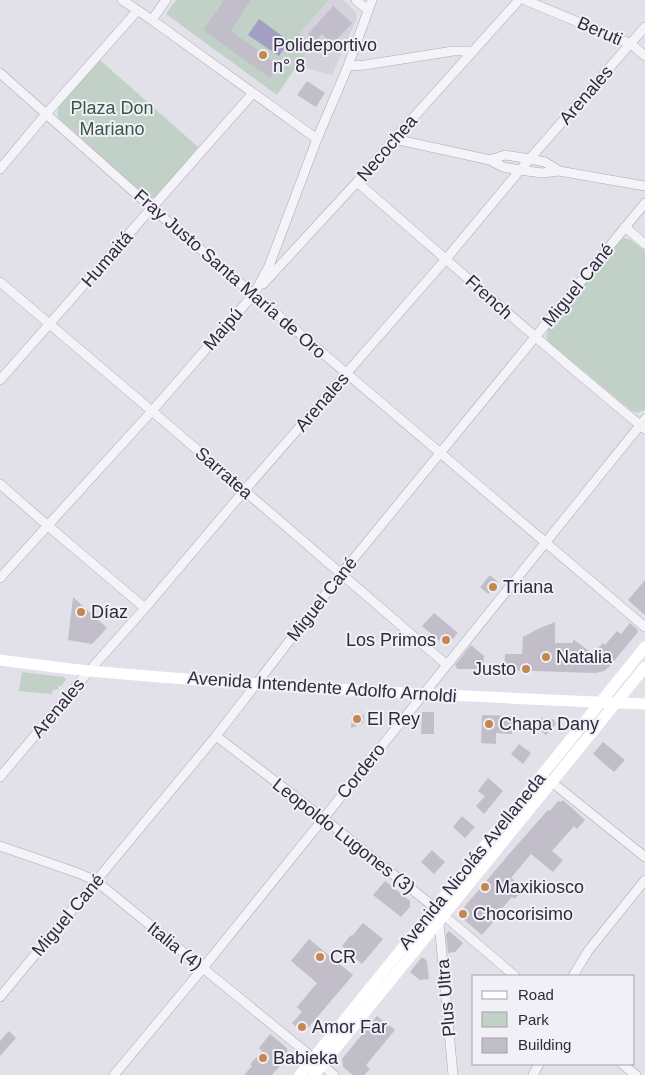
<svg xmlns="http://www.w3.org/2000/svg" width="645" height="1075" viewBox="0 0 645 1075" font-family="Arial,sans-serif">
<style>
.built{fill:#d5d2dd}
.green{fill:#c2d1c8}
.water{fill:#a49ec5}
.building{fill:#c1beca}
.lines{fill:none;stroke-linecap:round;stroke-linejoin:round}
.street-casing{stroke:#aca9b5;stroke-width:10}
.street{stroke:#f4f3f7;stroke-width:9}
.secondary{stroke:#fff;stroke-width:11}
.poi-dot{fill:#c3874f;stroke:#f1f0f6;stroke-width:2}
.labels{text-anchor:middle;stroke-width:4;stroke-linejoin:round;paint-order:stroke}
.street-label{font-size:18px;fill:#2f2a3e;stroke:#f1f0f6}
.poi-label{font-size:18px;fill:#2f2a3e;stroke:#f1f0f6;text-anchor:start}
.park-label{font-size:18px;fill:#385947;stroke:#f1f0f6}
</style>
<rect width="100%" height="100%" fill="#e2e0e8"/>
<path class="built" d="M329,0H343L355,11L357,18L332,75L296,66L311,45L299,34Z"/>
<path class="green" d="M176,0H329L300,33L311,45L277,95L166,14Z
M100,60L198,147L156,197L152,198H148L60,119C57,115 57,112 59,106Z
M624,238L631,240L645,251V410L637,413L631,410L548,341L546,336L548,329L618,242Z
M22,672L64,677L66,680L61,686H58V689L53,690L52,694L19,691Z"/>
<path class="water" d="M259,19L289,41L279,56L248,35Z"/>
<path class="building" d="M224,0H251L231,31L279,65L270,78L203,30Z
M333,6L352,23L333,44L322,34L316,41L308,34Z
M307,81L325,93L316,107L297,95Z
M490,575L498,582L488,594L480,587Z
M645,580V615L628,600Z
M73,597L107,628L92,644L68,640Z
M434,613L458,633L449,643H442L422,626Z
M555,622V643H573V639L593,654L603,643L605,645L617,631L621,634L630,623L637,629L638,632L609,667L604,671L596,673L504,670L505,654H522L523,637L538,629Z
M471,645L484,656L483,669H457L455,665Z
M422,712H434V734H421Z
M352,714L364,715L363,723L351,728Z
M482,715L512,716V734L496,733V744L481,743Z
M541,718L553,719L556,724L546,735L540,730Z
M603,742L625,760L614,772L593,754Z
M519,744L531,753L523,764L511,754Z
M488,778L503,791L484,814L476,806L485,796L478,791Z
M563,800L585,820L577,829L574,826L552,851L563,860L553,872L531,854L511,878L524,888L515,899L512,897L492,920L494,921L482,935L462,918L460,912L510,853L548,810L550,811L558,801L561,802Z
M462,816L475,827L465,838L453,827Z
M432,850L445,862L434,874L421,862Z
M385,881L410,901V907L401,917L373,895Z
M363,923L383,939L362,964L342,946L351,935L352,936Z
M449,931L463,943L455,952L448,953L446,934Z
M309,939L353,975L308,1028L300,1030L292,1023L302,1012L297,1007L317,983L291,961Z
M422,957L427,961L429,979L420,980L410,972Z
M377,1016L395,1030L366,1065L370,1069L364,1075H353L343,1067L342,1059Z
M9,1031L16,1038L0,1056V1041Z
M270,1034L287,1048L288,1057L272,1075H244L252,1066L250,1064L262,1051L259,1048Z"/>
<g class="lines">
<defs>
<path id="street" d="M122,0L152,20L317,139
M356,0L368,10
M525,0L631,44L645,56
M152,20L166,0
M348,66L365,65L453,51H474
M0,73L152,208L645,627
M394,139L490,160L503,167L520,170L542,173L559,171L645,186
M490,160L505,155L530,159L545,162L559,171
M0,169L46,114L137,11
M357,182C453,265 547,349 645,429
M625,227L645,244
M0,282L152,411L447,665
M263,284L357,182L394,139L519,0
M0,380L253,93
M0,484L47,525L145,608
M0,578L152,411L254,294L269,266L317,139L348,66L372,0
M216,736L323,818L434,907L515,976
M0,777L89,671L145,608L244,491L446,259L520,170L645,27
M548,779L645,857
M0,846L78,873L96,881L334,1075
M439,922L453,1075
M573,976L588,951L645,880
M0,997L216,736L341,574L645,203
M622,1064L636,1075
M114,1075L203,968L645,419
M533,1075L539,1064"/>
</defs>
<use href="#street" class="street-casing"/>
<use href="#street" class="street"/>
<path class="secondary" d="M0,660C30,664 60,668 90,671C275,688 460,696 645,704
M300,1075L645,647
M314,1075L645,667"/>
</g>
<g class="poi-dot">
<circle cx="263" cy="55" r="5"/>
<circle cx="493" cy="587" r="5"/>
<circle cx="81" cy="612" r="5"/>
<circle cx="446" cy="640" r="5"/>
<circle cx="546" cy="657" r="5"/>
<circle cx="526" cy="669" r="5"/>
<circle cx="357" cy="719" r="5"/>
<circle cx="489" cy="724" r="5"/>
<circle cx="485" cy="887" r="5"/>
<circle cx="463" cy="914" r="5"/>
<circle cx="320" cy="957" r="5"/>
<circle cx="302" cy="1027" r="5"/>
<circle cx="263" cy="1058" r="5"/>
</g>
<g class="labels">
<g class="street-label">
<text transform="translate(600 31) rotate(23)" y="6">Beruti</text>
<text transform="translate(586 95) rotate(-49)" y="6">Arenales</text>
<text transform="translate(387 148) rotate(-49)" y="6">Necochea</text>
<text transform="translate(107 259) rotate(-49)" y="6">Humaitá</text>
<text transform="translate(230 274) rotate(41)" y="6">Fray Justo Santa María de Oro</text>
<text transform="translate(578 285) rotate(-51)" y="6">Miguel Cané</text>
<text transform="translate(489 297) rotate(42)" y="6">French</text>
<text transform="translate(223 329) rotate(-49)" y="6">Maipú</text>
<text transform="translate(322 402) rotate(-49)" y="6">Arenales</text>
<text transform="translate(224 473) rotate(41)" y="6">Sarratea</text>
<text transform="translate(322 599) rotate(-52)" y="6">Miguel Cané</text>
<text transform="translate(322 687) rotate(4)" y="6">Avenida Intendente Adolfo Arnoldi</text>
<text transform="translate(58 708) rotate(-50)" y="6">Arenales</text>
<text transform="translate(361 771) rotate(-51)" y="6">Cordero</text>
<text transform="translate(344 836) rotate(38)" y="6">Leopoldo Lugones (3)</text>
<text transform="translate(472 861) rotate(-51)" y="6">Avenida Nicolás Avellaneda</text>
<text transform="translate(68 915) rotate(-50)" y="6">Miguel Cané</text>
<text transform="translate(175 946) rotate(39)" y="6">Italia (4)</text>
<text transform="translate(446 998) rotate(-95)" y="6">Plus Ultra</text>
</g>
<g class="poi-label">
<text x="273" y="51">Polideportivo<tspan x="273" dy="21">n° 8</tspan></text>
<text x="503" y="593">Triana</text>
<text x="91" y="618">Díaz</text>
<text x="436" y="646" text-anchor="end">Los Primos</text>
<text x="556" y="663">Natalia</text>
<text x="516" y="675" text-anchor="end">Justo</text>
<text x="367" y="725">El Rey</text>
<text x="499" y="730">Chapa Dany</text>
<text x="495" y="893">Maxikiosco</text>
<text x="473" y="920">Chocorisimo</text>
<text x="330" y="963">CR</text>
<text x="312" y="1033">Amor Far</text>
<text x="273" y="1064">Babieka</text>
</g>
<g class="park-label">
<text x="112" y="114">Plaza Don<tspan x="112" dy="21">Mariano</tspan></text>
</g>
</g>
<rect x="472" y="975" width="162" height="90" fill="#f1f0f6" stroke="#a3a1ac"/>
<rect x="482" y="991" width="25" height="8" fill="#ffffff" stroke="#a3a1ac"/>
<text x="518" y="1000" font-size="15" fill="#2f2a3e">Road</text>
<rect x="482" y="1012" width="25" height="15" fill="#c2d1c8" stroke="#a3a1ac"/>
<text x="518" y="1025" font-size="15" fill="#2f2a3e">Park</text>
<rect x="482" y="1038" width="25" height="15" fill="#c1beca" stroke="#a3a1ac"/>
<text x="518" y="1050" font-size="15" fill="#2f2a3e">Building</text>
</svg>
